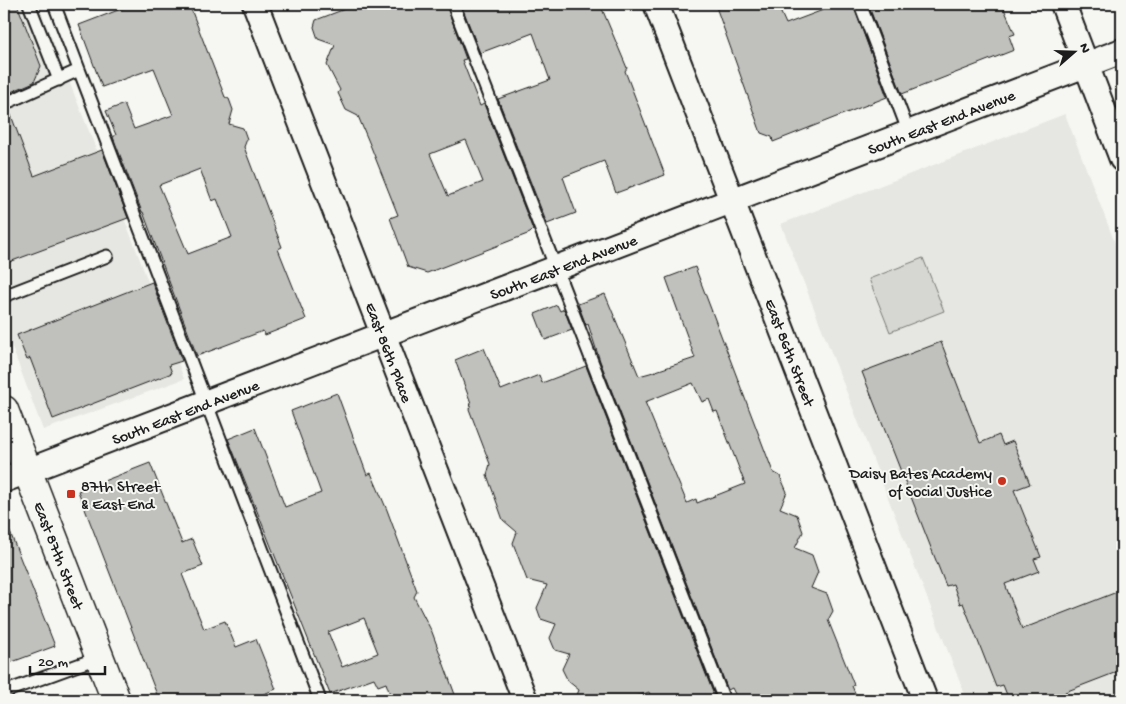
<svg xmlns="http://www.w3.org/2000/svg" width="1126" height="704" viewBox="0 0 1126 704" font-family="'Gochi Hand',sans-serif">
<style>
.built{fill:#e6e6e2}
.green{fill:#d6d6d2;stroke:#797977}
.building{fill:#c0c0bd;stroke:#1c1c1c;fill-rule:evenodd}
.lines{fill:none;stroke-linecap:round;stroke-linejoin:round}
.service-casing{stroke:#1c1c1c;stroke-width:15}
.minor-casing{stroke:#1c1c1c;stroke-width:28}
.secondary-casing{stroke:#1c1c1c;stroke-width:31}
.service{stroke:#f6f6f2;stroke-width:11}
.minor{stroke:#f6f6f2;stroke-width:24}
.secondary{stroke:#f6f6f2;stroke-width:28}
.poi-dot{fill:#c8321e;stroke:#f6f6f2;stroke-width:2}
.labels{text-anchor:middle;stroke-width:4;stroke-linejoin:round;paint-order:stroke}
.street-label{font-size:16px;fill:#1c1c1c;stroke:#f6f6f2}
.poi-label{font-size:16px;fill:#1c1c1c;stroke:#f6f6f2;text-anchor:end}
</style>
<rect width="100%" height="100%" fill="#f6f6f2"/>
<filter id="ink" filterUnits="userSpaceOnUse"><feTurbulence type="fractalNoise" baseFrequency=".02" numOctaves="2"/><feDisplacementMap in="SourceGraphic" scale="10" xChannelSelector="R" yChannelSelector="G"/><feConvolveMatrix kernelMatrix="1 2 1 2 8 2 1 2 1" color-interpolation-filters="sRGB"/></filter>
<g filter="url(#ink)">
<path class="built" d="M4,4H38L133,241L184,379L43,430L4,326Z
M1065,114L1122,261V700H967L781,224Z"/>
<path class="green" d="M923,258L944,311L890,332L869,279Z"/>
<path class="building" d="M4,4H17L41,66L34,82L4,95Z
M134,4H189L225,97L229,99L233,110L229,124L243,128L247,139L244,147L282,247L278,249L306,319L265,335L263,331L197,356L143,212H142L113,137L116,135L106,111L124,104L134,129L173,115L154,68L102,87L79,25ZM200,169L212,201L217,199L232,237L188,254L159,185Z
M358,4H446L466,59L462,60L480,106L484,104L533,230L530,233L427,273L408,267L390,218L398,215L371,147L358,116L346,110L338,93L340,90L327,65L335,45L318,39L314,27L316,20ZM466,140L483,182L448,196L430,154Z
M461,4H600L627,68L625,71L665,175L616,193L604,161L563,177L576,213L547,224L498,99L550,80L533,33L480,53Z
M715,4H777L786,24L839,4H853L887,97L773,142L772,137L761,133Z
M868,4H1002L1015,34L1009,36L1014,50L902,94Z
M9,110L34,176L102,150L128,218L4,264V111Z
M695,267L773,472L780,476L787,492L780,508L797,515L803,532L795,548L812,555L818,572L811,588L827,594L833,611L828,620L854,685L852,686L858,700H738L732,688L728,690L600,361L588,324L586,325L578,304L605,294L639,376L650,373L695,358L666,278ZM693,383L702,402L709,399L714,412L717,411L745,484L697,503L696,499L687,503L645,402Z
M152,282L182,361L169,365L172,373L53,419L30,358L27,360L17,335Z
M557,305L560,311L564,309L572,330L545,340L535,314Z
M941,342L980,443L999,435L1003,445L1013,441L1030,484L1014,490L1041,557L1034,559L1039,571L1005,584L1022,629L1122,590V670L1065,692L1066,696L1054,700H1009L1003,685L996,687L963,603L960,604L953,584L946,586L862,372Z
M484,348L501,390L539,375L542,383L586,366L714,695L700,700H652L649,692L627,700H575L579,690L568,681L562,669L569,654L555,650L550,638L556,624L541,619L537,608L547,585L527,580L513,543L517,532L503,520L487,475L490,464L469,409L471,403L455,360Z
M337,393L367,475L371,473L387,510L417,591L414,597L432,632L457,700H392L386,683L378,686L374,678L330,694L229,441L228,439L255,428L285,507L321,493L291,411ZM364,618L378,653L342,667L328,632Z
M150,463L182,543L192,539L203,566L182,574L204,629L225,621L236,647L256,639L276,689L249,700H159L78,491Z
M4,517L55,646L4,665Z"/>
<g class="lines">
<defs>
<path id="service" d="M29,4L59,80
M54,4L320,700
M453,4L724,700
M860,4L909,133
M4,104L79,70
M4,296L107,256
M4,692L100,657"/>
<path id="minor" d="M255,4L525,700
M656,4L925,700
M1063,4L1122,159
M4,480L1122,51"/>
<path id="secondary" d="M4,410L116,700"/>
</defs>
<use href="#service" class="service-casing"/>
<use href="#minor" class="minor-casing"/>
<use href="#secondary" class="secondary-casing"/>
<use href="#service" class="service"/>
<use href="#minor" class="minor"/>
<use href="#secondary" class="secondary"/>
</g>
</g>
<g class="poi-dot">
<circle cx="1002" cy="481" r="5"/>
<rect x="66" y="489" width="10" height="10" rx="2.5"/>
</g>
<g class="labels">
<g class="street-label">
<text transform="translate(941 121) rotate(-21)" y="6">South East End Avenue</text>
<text transform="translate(563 266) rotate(-21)" y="6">South East End Avenue</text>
<text transform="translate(390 352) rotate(69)" y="6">East 86th Place</text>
<text transform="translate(791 352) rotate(69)" y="6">East 86th Street</text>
<text transform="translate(185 411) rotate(-21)" y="6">South East End Avenue</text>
<text transform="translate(60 555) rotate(69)" y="6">East 87th Street</text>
</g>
<g class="poi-label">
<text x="992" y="478">Daisy Bates Academy<tspan x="992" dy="18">of Social Justice</tspan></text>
<text x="81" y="491" text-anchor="start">87th Street<tspan x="81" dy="18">&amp; East End</tspan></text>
</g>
</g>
<rect width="1126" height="704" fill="none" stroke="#f6f6f2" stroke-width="20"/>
<rect x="10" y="10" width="1106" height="684" fill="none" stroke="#1c1c1c" stroke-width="2" filter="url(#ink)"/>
<g transform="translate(1074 52) rotate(70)" stroke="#f6f6f2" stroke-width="4" paint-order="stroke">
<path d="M0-4L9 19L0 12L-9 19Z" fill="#1c1c1c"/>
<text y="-8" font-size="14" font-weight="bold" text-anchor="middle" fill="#1c1c1c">N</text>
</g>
<path d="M30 666v8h75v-8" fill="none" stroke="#1c1c1c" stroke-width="2.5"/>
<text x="38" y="666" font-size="15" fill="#1c1c1c" stroke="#f6f6f2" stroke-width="4" paint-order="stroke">20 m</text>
</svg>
